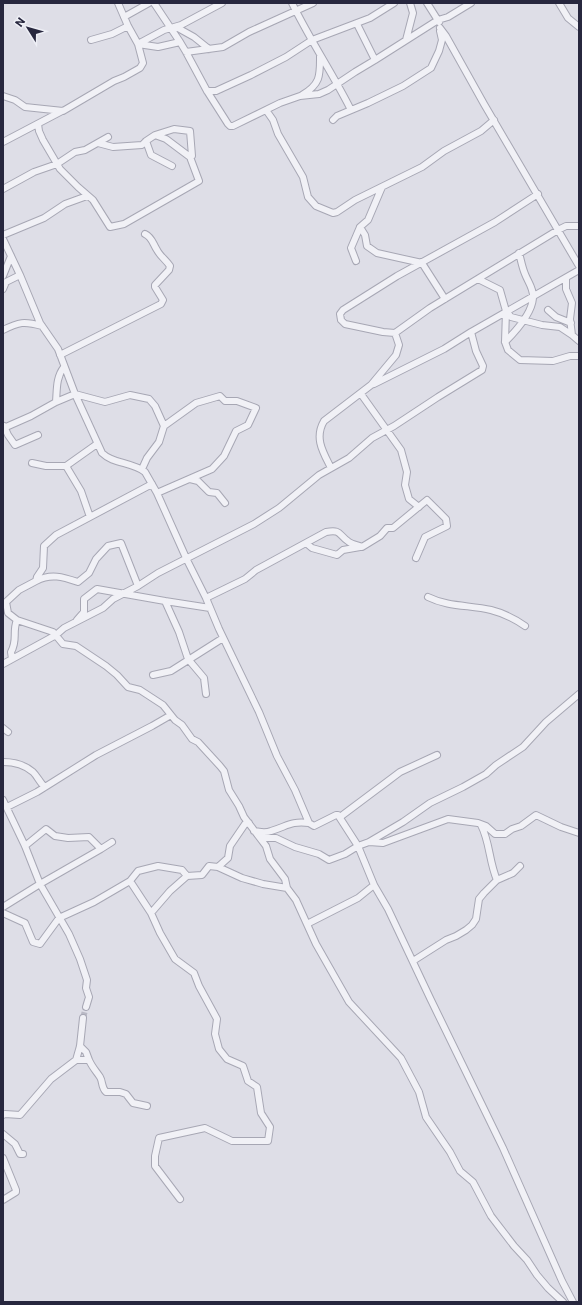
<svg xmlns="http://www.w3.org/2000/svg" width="582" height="1305" viewBox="0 0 582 1305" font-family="Commissioner,sans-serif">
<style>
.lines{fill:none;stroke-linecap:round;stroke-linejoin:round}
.minor-tunnel{stroke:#b9b9c5;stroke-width:6;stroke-dasharray:6 3;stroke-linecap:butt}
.minor-casing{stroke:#a7a7b4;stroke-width:8}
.minor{stroke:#f1f1f6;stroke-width:6}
</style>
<rect width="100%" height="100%" fill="#dedee7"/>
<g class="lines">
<path class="minor-tunnel" d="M83,1018L86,1007"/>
<defs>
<path id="minor" d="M118,3L128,26L138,44L164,30L181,25L222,3
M154,3L180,42
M292,3C310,40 333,74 351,110
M427,3L439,22
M559,3L568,18L579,27
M124,17L149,3
M357,24L375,60
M176,27L194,37L209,49
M440,28L446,36L484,104L579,266
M91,40L112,34L128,26
M406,40L413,13L410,3
M186,52L223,47L249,32L313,3
M207,91H216L251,75L286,57L312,40L370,18L394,3
M302,95C321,84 320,75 320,56
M3,96L15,100L25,107L63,111L114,81L124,77L140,68L143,63L138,44L158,47L180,42L186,52L207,91L228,124L230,126H233L280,103L300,96L319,94L328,90L355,72L375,60L438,20L448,17L471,3
M266,110L273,120L278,134L303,177L308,197L316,206L333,213L337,212L355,200L422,167L444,151L481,131L494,120
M333,120L337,116L368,103L403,86L431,68L439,51L442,40L440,31
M38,124L39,131L43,140L60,169L78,187L93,200L110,227L124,224L199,181L190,157L166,139L155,135L146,141L142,145L113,147L98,143
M155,135L174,129L190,131L192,156L190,157
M146,141L151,155L172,166
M3,142L62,111
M3,189L34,172L57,164L75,152L85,150L108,137
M538,194L495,222L397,276L343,310L340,314L341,320L345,324L383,332L395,333L430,308L558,230L566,226H579
M360,227L365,235L367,246L377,253L422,263L445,299
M3,235L44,218L65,204L87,196
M3,239L20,275L6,282L3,289
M356,261L351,248L360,227L368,220L382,187
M20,275L40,323L58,349L75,394L102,453C113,464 132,462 145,472L157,493L187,560L206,598L219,629L259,712L277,756L295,790L309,823L314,826L336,815H338L358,846L374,885L388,909L430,998L503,1148L562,1281L573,1302
M3,276L11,256
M478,279L500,290L506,311L511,317L542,325L560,327L572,335L570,319L572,303L566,289V278
M548,310L556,317L571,323
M506,311L505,342L508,350L520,360L553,361L570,356H579
M3,330C19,322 24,321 42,326
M572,335L579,341
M505,342C516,331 532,313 533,298C534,289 528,282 525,274C522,267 521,260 519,253
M60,355L161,304L163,300L155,287V285L169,270L170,266C166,260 160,256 157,250C153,244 152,237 145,234
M374,384L444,349L471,332
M361,394L401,450L407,472L405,485L409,499L419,507
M56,402C57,389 56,377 64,367
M4,426L8,435L15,445L38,435
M6,427L31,416L56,402L75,394L105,402L130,395L149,399L155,406L164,426
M32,463L46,466H66L97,444
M66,466L81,491L90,517
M331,468C323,452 314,438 324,421L371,385L396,355L399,345L395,333
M142,469L147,458L159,442L164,426L196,403L220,396L225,401H237L256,408L248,425L236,431L224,456L212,469L157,493
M190,479L198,481L209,492L217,493L225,503
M306,543L312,548L337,555L343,550L360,547
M36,581C51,573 63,577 78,582L89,573L96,559L108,546L121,543L138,586
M428,597C448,607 470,605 491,610C503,613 515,619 525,626
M206,598L245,579L256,570L326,532C342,529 338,535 349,542C352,544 357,545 362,547L380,536L387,528H393L427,500L446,519L447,526L425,537L416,558
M165,601L210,608
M6,602L19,590L36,581L37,577L43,568L44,546L56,535L152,484
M3,603L6,602L8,613L17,620L53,632L63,644L76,646L106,666L117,675L128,687L140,690L163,705L175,720L182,725L192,739L198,742L220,766L224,771L229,790L239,806L244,817L266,846L270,859L285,879L287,888L296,900L316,944L349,1002L401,1058L419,1092L426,1117L450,1152L460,1171L473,1182L491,1216L514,1246L527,1260L537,1275L548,1288L563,1302
M77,620L84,612V599L97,589L165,601L179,632L188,659L204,678L206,694
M12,659L11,652C18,640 12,632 17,620
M3,664L56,635L64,628L103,608L113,599L138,586L158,573L254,524L279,508L319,475L349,458L372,438L394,426L438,397L482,370L483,366L476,351L471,332L579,270
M153,675L171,671L223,638
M3,728L8,732
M3,762C13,762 25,765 33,772C38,777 40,783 45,787
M3,800L25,846L40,884L3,907
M7,807L37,792L96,755L152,726L171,715
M340,817L400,772L437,755
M481,825C490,842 489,862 497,880
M254,831C259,832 266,833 271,831C288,826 290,821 309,823
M261,838H276L295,847L319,854L329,860L345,854L358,846L369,842L403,822L430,803L463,787L486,774L496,765L523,747L546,722L579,694
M369,842L383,843L448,819L478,823L486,826L495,834H505L512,829L521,826L536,815L561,827L579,833
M25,846L46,829L55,836L68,838L89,837L101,849
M218,867L242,878L263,884L287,888
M130,881L151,913L160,933L175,959L194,973L199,986L217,1019L215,1034L219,1049L227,1059L243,1066L248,1081L257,1087L261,1113L270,1127L268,1141H232L205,1128L159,1138L155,1156V1166L180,1199
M3,913L25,923L33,942L40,944L59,918L94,902L130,881L138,871L158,866L182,870L187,876
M151,913L170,891L187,876L202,875L209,866L218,867L228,858L230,846L245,824L249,823
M307,924L358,898L374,885
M413,961L446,940L456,936L466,930L472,925L476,919L479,899L484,893L497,880L513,873L520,866
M86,1007L89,997L86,988L87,980L80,959L69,934L40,884L101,849L112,842
M80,1046L86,1052L89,1060
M76,1060H89C92,1067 96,1071 100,1077C103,1082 101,1087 106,1092H120L126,1094L133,1103L147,1106
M3,1115L5,1114L20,1115L51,1079L76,1060L80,1046L83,1018
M3,1134L15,1144L20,1154H23
M3,1158L16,1190V1192L3,1200"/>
</defs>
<use href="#minor" class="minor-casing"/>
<use href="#minor" class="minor"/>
</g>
<rect width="582" height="1305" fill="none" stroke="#27273e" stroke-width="8"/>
<g transform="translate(28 28) rotate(307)" stroke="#edeef5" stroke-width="3" paint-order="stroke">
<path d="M0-3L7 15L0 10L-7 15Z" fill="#27273e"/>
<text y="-6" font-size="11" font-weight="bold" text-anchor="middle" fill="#27273e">N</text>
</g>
</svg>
